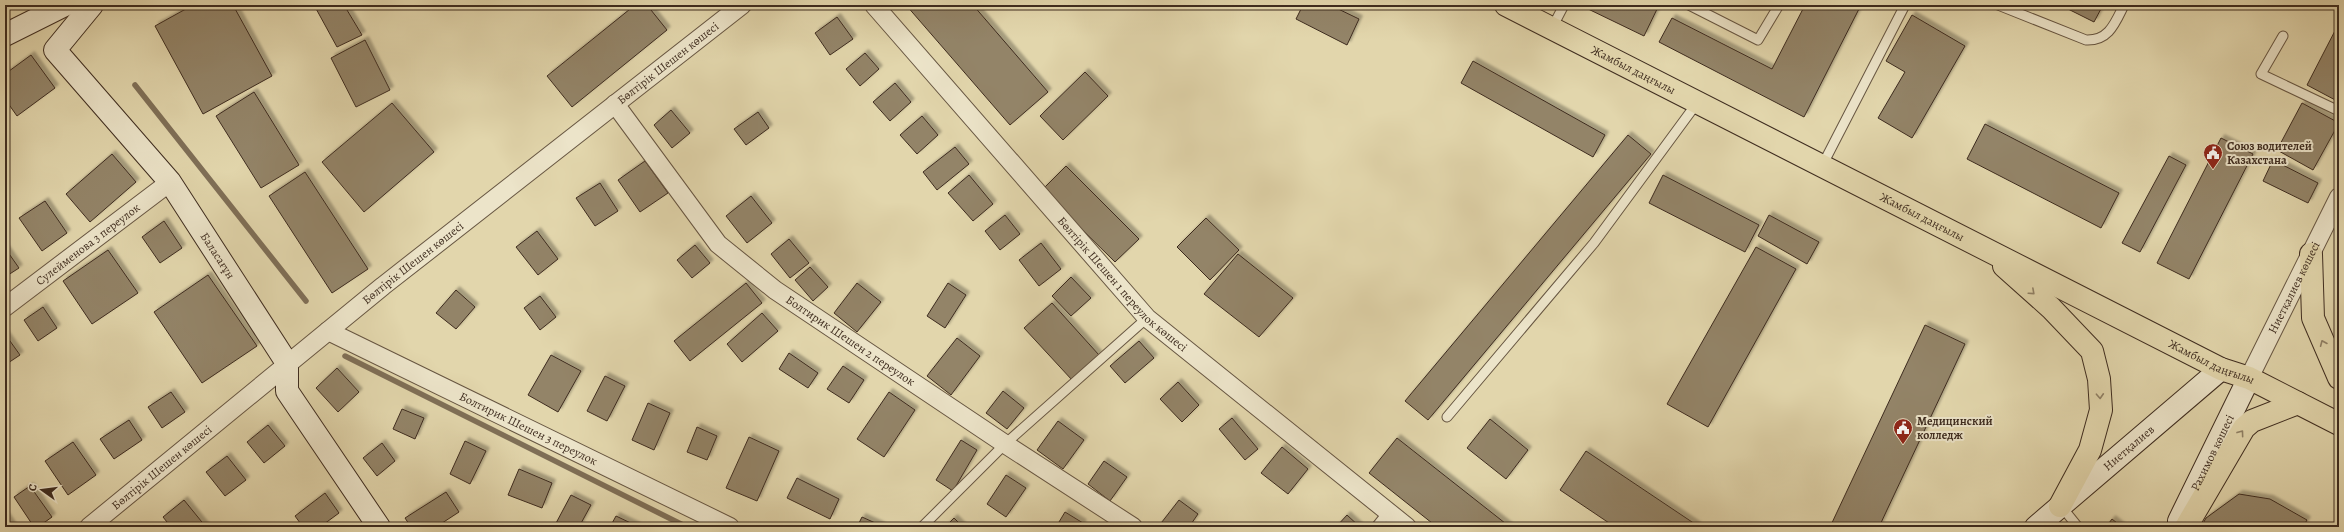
<svg xmlns="http://www.w3.org/2000/svg" width="2344" height="532" viewBox="0 0 2344 532" font-family="Alegreya,serif">
<style>
.lines{fill:none;stroke-linecap:round;stroke-linejoin:round}
.stream{stroke:#7f6f57;stroke-width:5.5}
.building{fill:#938468;stroke:#3e2c1f;filter:url(#shadow)}
.lane-casing{stroke:#675642;stroke-width:11}
.street-casing{stroke:#675642;stroke-width:20}
.secondary-casing{stroke:#3e2c1f;stroke-width:24}
.primary-casing{stroke:#3e2c1f;stroke-width:24}
.lane{stroke:#ece4c9;stroke-width:9}
.street{stroke:#ece4c9;stroke-width:18}
.secondary{stroke:#ece4c9;stroke-width:22}
.primary{stroke:#e2d6ac;stroke-width:22}
.oneway{stroke:#908166}
.labels{text-anchor:middle;stroke-width:4;stroke-linejoin:round;paint-order:stroke}
.street-label{font-size:12px;fill:#3e2c1f;stroke:#ece4c9}
.poi-label{font-size:12px;font-weight:bold;fill:#3e2c1f;stroke:#ece4c9;text-anchor:start}
</style>
<defs>
<filter id="shadow"><feDropShadow dx="3.5" dy="-3.5" stdDeviation="1" flood-color="#0004"/></filter>
</defs>
<rect width="100%" height="100%" fill="#e2d6ac"/>
<filter id="stains"><feTurbulence type="fractalNoise" baseFrequency=".005" numOctaves="4"/><feColorMatrix values="0 0 0 0 .2 0 0 0 0 .09 0 0 0 0 .02 0 0 0 .5 -.17"/></filter>
<radialGradient id="worn" r=".72"><stop offset=".6" stop-color="#630" stop-opacity="0"/><stop offset="1" stop-color="#630" stop-opacity=".3"/></radialGradient>
<g class="lines">
<path class="stream" d="M135,85L306,301
M345,356L687,527"/>
</g>
<path class="building" d="M193,5H233L272,76L203,114L155,26Z
M314,5H344L362,35L337,47Z
M635,5H647L667,30L572,107L547,76Z
M906,5H973L1048,92L1010,125Z
M1303,5H1330L1359,19L1347,45L1296,19Z
M1584,5H1659L1644,36L1584,7Z
M1805,5H1861L1804,117L1659,42L1672,18L1772,69Z
M2060,5H2103L2094,22Z
M1912,15L1965,46L1912,138L1878,118L1905,72L1886,61Z
M837,17L853,39L830,55L815,33Z
M2339,23V102L2307,85Z
M365,40L390,90L356,107L331,58Z
M865,53L879,69L860,86L846,69Z
M31,55L55,88L17,116L5,99V74Z
M1473,61L1605,135L1593,157L1461,83Z
M1085,72L1108,96L1063,140L1040,116Z
M895,83L911,102L890,121L873,102Z
M254,92L299,165L261,188L216,116Z
M392,103L434,152L364,212L322,162Z
M2302,103L2339,123L2313,170L2277,150Z
M671,110L690,133L672,148L654,125Z
M758,112L769,128L746,145L734,129Z
M922,116L938,135L917,154L900,135Z
M1985,124L2119,193L2101,228L1967,159Z
M1628,135L1651,154L1428,420L1405,401Z
M2221,138L2253,154L2189,279L2157,263Z
M955,147L969,164L937,190L923,172Z
M112,154L136,182L90,222L66,194Z
M2169,156L2186,165L2140,252L2122,243Z
M2273,160L2318,183L2308,203L2263,181Z
M645,161L668,193L640,212L618,180Z
M1066,166L1139,239L1115,262L1042,190Z
M305,172L368,269L332,293L269,196Z
M969,175L993,204L973,221L948,193Z
M1663,175L1759,225L1745,252L1649,203Z
M600,183L618,211L595,226L576,198Z
M751,196L772,223L747,243L726,216Z
M45,201L67,233L42,251L19,218Z
M1005,215L1020,234L1000,250L985,231Z
M1769,215L1819,242L1807,264L1758,236Z
M1206,218L1239,250L1210,280L1177,247Z
M164,221L182,248L160,263L142,237Z
M537,231L558,259L538,275L516,247Z
M789,239L809,263L790,278L771,254Z
M1041,243L1061,269L1039,286L1019,260Z
M695,245L710,263L692,278L677,260Z
M1756,247L1796,269L1708,427L1667,404Z
M5,248L19,268L5,277Z
M108,250L138,293L92,324L63,281Z
M1238,254L1293,298L1259,337L1204,294Z
M810,267L828,287L813,301L795,280Z
M208,275L257,346L202,383L154,312Z
M1071,277L1091,298L1071,316L1052,296Z
M746,283L762,303L690,361L674,341Z
M857,283L881,302L857,332L834,313Z
M948,283L966,295L945,328L927,316Z
M456,290L475,307L456,329L436,313Z
M540,296L556,317L540,330L524,308Z
M1052,303L1099,355L1072,380L1024,328Z
M43,307L57,328L38,341L24,320Z
M762,313L778,331L742,362L727,344Z
M1925,325L1965,344L1879,527H1830Z
M5,334L20,355L5,365Z
M957,338L980,356L951,395L927,376Z
M1139,341L1154,358L1125,383L1110,366Z
M789,353L818,373L808,388L779,369Z
M551,355L581,371L558,412L528,395Z
M843,366L864,380L849,403L827,389Z
M337,368L359,392L338,412L316,388Z
M605,376L625,386L607,421L587,411Z
M1178,382L1199,405L1182,422L1160,399Z
M1003,391L1024,408L1007,429L986,413Z
M171,392L185,412L162,428L148,407Z
M889,392L915,410L884,457L857,439Z
M648,403L670,413L654,450L632,440Z
M402,409L424,418L415,439L393,429Z
M1232,418L1258,449L1245,460L1219,429Z
M1490,419L1528,450L1506,479L1467,448Z
M129,420L142,440L114,459L100,439Z
M1058,421L1084,440L1063,469L1037,450Z
M268,425L285,446L264,463L247,442Z
M697,427L717,436L707,460L687,452Z
M749,437L779,451L757,501L726,488Z
M1397,438L1510,527H1437L1369,473Z
M961,440L977,450L953,491L936,480Z
M465,441L486,451L470,484L450,474Z
M73,442L96,475L68,495L45,461Z
M382,443L395,461L377,476L363,458Z
M1282,447L1308,469L1288,494L1261,473Z
M1586,451L1698,526V527H1615L1560,490Z
M227,456L246,480L225,496L206,472Z
M1104,461L1127,477L1110,501L1088,484Z
M519,469L552,483L542,508L508,495Z
M1006,475L1026,488L1006,517L987,504Z
M797,478L839,499L830,519L787,498Z
M30,486L52,517L38,527H34L14,497Z
M446,492L459,512L436,527H411L405,518Z
M325,493L339,513L320,527H303L295,516Z
M2239,494L2270,499L2307,520L2303,527H2201L2206,518Z
M571,495L591,505L579,527H559L555,525Z
M184,500L206,527H171L163,517Z
M1179,500L1198,514L1189,527H1158Z
M1065,512L1083,523L1081,527H1056Z
M5,515L13,527H5Z
M1347,515L1360,527H1336Z
M616,516L637,526V527H610Z
M862,517L882,526L881,527H857Z
M954,518L963,527H945Z
M2112,519L2122,527H2106Z"/>
<g class="lines">
<defs>
<path id="lane" d="M1689,5L1758,40L1779,5
M1998,5L2086,40C2109,41 2115,23 2124,5
M1552,28L1564,5
M2283,36L2261,74L2339,111
M1823,164L1905,5
M1447,417L1594,243L1697,103
M2061,506L2078,527
M922,527L1005,444L1147,318
M1376,527L1388,512
M2337,527L2339,524"/>
<g id="street">
<path id="s1" d="M874,5L1147,318L1407,527"/>
<path id="s2" d="M615,104L718,244L775,290L1005,444L1133,527"/>
<path id="s3" d="M5,307L170,182"/>
<path id="s4" d="M328,331L730,527"/>
<path id="s5" d="M2249,378L2339,197"/>
<path id="s6" d="M89,527L383,286L742,5"/>
</g>
<g id="secondary">
<path id="s7" d="M92,5L55,50L170,182L287,363V391L379,527"/>
<path d="M5,35L65,5"/>
<path id="s8" d="M2179,521L2249,378"/>
<path id="s9" d="M2036,527L2221,369"/>
</g>
<g id="primary">
<path id="s10" d="M1506,5L2221,369L2249,378L2339,424"/>
<path d="M2311,254L2313,318L2339,378"/>
<path d="M2004,266L2051,308L2092,351L2099,379L2101,410L2090,450L2060,506"/>
<path d="M2186,527L2244,428L2252,421L2298,403"/>
</g>
</defs>
<use href="#lane" class="lane-casing"/>
<use href="#street" class="street-casing"/>
<use href="#secondary" class="secondary-casing"/>
<use href="#primary" class="primary-casing"/>
<use href="#lane" class="lane"/>
<use href="#street" class="street"/>
<use href="#secondary" class="secondary"/>
<use href="#primary" class="primary"/>
</g>
<defs><path id="oneway-chevron" d="M-2-3.5L2.5 0L-2 3.5" fill="none" stroke-width="1.6" stroke-linecap="round" stroke-linejoin="round"/></defs>
<g class="oneway">
<use href="#oneway-chevron" transform="translate(2032 292) rotate(42)"/>
<use href="#oneway-chevron" transform="translate(2323 343) rotate(-113)"/>
<use href="#oneway-chevron" transform="translate(2100 396) rotate(87)"/>
<use href="#oneway-chevron" transform="translate(2241 433) rotate(-54)"/>
</g>
<defs>
<symbol id="civic-pin" viewBox="-11 -11 22 30"><path d="M0 17L-7.5 6A9.5 9.5 0 1 1 7.5 6Z" fill="#8f2418" stroke="#ece4c9"/><path d="M-.6-6.5H3V-4.5H.6V-3L4-1V1h2V6H-6V1h2V-1L-.6-3ZM-1.2 2.5V6h2.4V2.5Z" fill="#fff"/></symbol>
</defs>
<g fill-rule="evenodd">
<use href="#civic-pin" x="2202" y="142" width="22" height="30"/>
<use href="#civic-pin" x="1892" y="417" width="22" height="30"/>
</g>
<g class="labels">
<g class="street-label">
<text dy="4" stroke="none"><textPath href="#s6" startOffset="742">Бөлтірік Шешен көшесі</textPath></text>
<text dy="4" stroke="none"><textPath href="#s10" startOffset="143">Жамбыл даңғылы</textPath></text>
<text dy="4" stroke="none"><textPath href="#s10" startOffset="467">Жамбыл даңғылы</textPath></text>
<text dy="4" stroke="none"><textPath href="#s3" startOffset="104">Сулейменова 3 переулок</textPath></text>
<text dy="4" stroke="none"><textPath href="#s7" startOffset="321">Баласағұн</textPath></text>
<text dy="4" stroke="none"><textPath href="#s6" startOffset="418">Бөлтірік Шешен көшесі</textPath></text>
<text dy="4" stroke="none"><textPath href="#s1" startOffset="374">Бөлтірік Шешен 1 переулок көшесі</textPath></text>
<text dy="4" stroke="none"><textPath href="#s5" startOffset="101">Ниетқалиев көшесі</textPath></text>
<text dy="4" stroke="none"><textPath href="#s2" startOffset="338">Болтирик Шешен 2 переулок</textPath></text>
<text dy="4" stroke="none"><textPath href="#s10" startOffset="791">Жамбыл даңғылы</textPath></text>
<text dy="4" stroke="none"><textPath href="#s4" startOffset="223">Болтирик Шешен 3 переулок</textPath></text>
<text dy="4" stroke="none"><textPath href="#s9" startOffset="122">Ниетқалиев</textPath></text>
<text dy="4" stroke="none"><textPath href="#s8" startOffset="76">Рахимов көшесі</textPath></text>
<text dy="4" stroke="none"><textPath href="#s6" startOffset="94">Бөлтірік Шешен көшесі</textPath></text>
</g>
<g class="poi-label">
<text x="2227" y="150">Союз водителей<tspan x="2227" dy="14">Казахстана</tspan></text>
<text x="1917" y="425">Медицинский<tspan x="1917" dy="14">колледж</tspan></text>
</g>
</g>
<rect width="2344" height="532" fill="none" stroke="#e2d6ac" stroke-width="20"/>
<rect x="6" y="6" width="2332" height="520" fill="none" stroke="#3e2c1f" stroke-width="2"/>
<rect x="10" y="10" width="2324" height="512" fill="none" stroke="#3e2c1f"/>
<g transform="translate(42 490) rotate(284)" stroke="#ece4c9" stroke-width="3" paint-order="stroke">
<path d="M0-3L7 15L0 10L-7 15Z" fill="#3e2c1f"/>
<text y="-6" font-size="11" font-weight="bold" text-anchor="middle" fill="#3e2c1f">С</text>
</g>
<rect width="100%" height="100%" filter="url(#stains)"/>
<rect width="100%" height="100%" fill="url(#worn)"/>
</svg>
